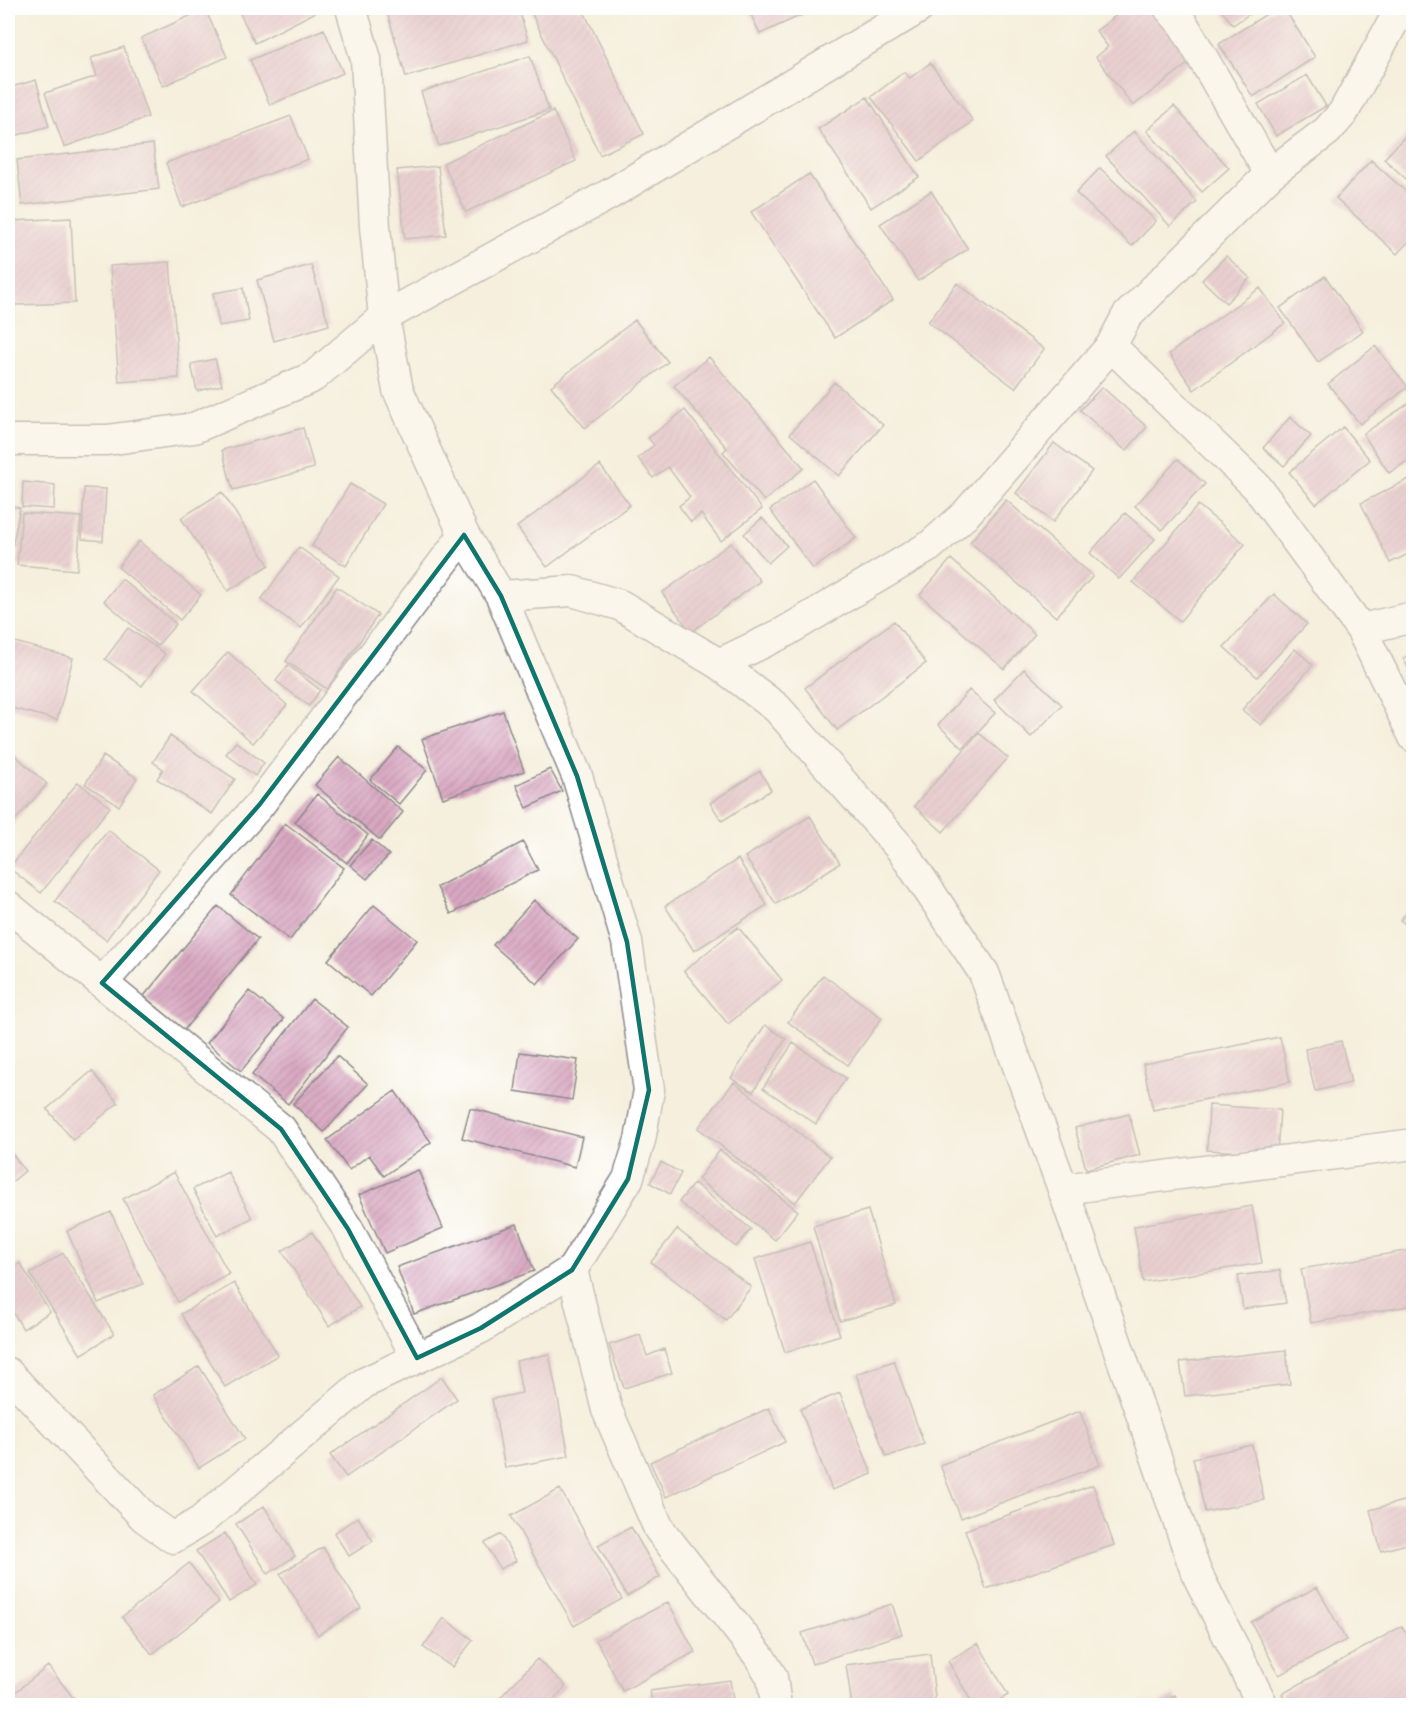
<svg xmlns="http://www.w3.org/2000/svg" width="1421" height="1713" viewBox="0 0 1421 1713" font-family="Dekko,sans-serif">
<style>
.building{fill:url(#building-hatch)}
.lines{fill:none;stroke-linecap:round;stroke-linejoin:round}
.street-casing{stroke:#8c888c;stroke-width:33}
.street{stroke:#fff;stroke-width:30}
.marked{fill:none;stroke:#0f766e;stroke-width:4.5;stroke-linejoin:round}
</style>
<defs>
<pattern id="building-hatch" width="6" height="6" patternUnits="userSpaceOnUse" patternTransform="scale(1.5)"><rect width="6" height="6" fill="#d9a8c1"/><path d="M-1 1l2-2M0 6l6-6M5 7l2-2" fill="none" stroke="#ba90a7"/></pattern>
</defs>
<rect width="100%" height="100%" fill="#fff"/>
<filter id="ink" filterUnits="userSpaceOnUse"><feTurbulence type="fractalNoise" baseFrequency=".0167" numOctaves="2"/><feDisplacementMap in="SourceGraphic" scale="12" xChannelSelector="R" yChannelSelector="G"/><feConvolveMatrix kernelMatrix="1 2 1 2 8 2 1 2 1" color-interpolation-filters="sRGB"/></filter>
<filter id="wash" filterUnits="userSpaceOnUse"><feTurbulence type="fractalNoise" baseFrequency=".008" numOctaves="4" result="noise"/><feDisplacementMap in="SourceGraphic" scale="24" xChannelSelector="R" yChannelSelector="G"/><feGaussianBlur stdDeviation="1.35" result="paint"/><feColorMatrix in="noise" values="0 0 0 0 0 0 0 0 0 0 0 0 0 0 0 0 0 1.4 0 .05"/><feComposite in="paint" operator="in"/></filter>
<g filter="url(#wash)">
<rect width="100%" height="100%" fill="#f5efdd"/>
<g id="blocks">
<path class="building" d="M237,8H321L322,9L255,43Z
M412,8H518L528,40L406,77L388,15Z
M529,8H582L644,134L600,155Z
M748,8H817L760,34Z
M1126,8H1160L1198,56L1133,106L1096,57L1108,47L1096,31Z
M1220,8H1258L1233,25Z
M1276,8H1284L1315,57L1253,97L1219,44Z
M205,9L227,57L163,86L141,38Z
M324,29L343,73L270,105L250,60Z
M124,47L148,117L64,147L45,93L97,76L91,58Z
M530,56L549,110L439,146L421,92Z
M930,63L973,121L919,161L871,97L904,72L910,78Z
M1307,75L1326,106L1276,136L1258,104Z
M36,80L49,126L8,138V88Z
M867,97L919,177L871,208L818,129Z
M1174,106L1229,168L1202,192L1147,131Z
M553,111L576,161L466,212L443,163Z
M291,116L308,159L182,207L166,163Z
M1134,131L1197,202L1170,226L1106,156Z
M1409,132L1414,136V186L1384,159Z
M153,144L159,189L22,205L17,160Z
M1371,160L1414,199V236L1397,254L1336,198Z
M438,166L446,235L405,239L397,170Z
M1100,168L1156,221L1132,246L1076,193Z
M809,174L893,300L835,338L751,212Z
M931,191L968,249L918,281L880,224Z
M71,218L75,303L15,305L11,221Z
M1226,256L1250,278L1226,303L1202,280Z
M170,262L179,378L119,382L110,266Z
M311,265L329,325L274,341L257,280Z
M1325,276L1363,331L1318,362L1280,308Z
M957,283L1044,349L1015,388L928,322Z
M243,288L249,321L219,326L213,293Z
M1260,288L1285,323L1194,390L1169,354Z
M635,320L668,362L585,428L551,386Z
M1375,346L1408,387L1360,424L1328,384Z
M709,357L804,468L764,501L723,452L727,448L674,386Z
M215,359L222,385L197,391L191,364Z
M834,382L883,425L839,476L790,434Z
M1102,387L1147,427L1126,451L1080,410Z
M1414,400V457L1389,473L1363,434Z
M685,410L762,509L721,541L701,514L691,522L679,506L690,497L668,467L653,478L638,458L654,445L648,438Z
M1290,417L1311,436L1284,466L1263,448Z
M1343,427L1370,460L1316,504L1289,472Z
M303,428L314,468L233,490L222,450Z
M1054,443L1092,471L1053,522L1016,493Z
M1178,459L1205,484L1162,530L1135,506Z
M600,465L630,505L547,567L517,527Z
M813,479L856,538L813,569L770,510Z
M1409,479L1414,488V560L1410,553L1390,563L1361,503Z
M23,482L55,485L54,509L22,507Z
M350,484L383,504L346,566L312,546Z
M84,488L106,489L103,541L82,539Z
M222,492L269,565L228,591L181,518Z
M1006,500L1093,576L1056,617L970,542Z
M8,505L20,508L9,563L8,562Z
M1198,505L1245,544L1180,621L1133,582Z
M22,513L81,517L77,570L17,565Z
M1125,513L1155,539L1119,579L1090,553Z
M762,518L787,546L768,563L744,534Z
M139,541L201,595L180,620L118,567Z
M731,543L760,581L691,632L662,593Z
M299,547L339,576L301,628L261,600Z
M951,559L1035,634L1004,669L920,595Z
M122,579L176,624L157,646L104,601Z
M337,587L378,615L327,689L286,661Z
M1274,594L1307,624L1257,677L1224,647Z
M894,621L926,663L837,730L805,688Z
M128,628L165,654L142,686L105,659Z
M8,640L73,658L57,720L8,707Z
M1295,649L1313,665L1261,725L1242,710Z
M228,652L287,705L253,743L193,691Z
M1414,652V680L1403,658Z
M288,665L320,690L309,706L276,681Z
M1024,669L1062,705L1031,737L994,700Z
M969,690L995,713L963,748L938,725Z
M503,711L524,771L443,798L422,739Z
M979,733L1008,758L943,832L914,806Z
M170,736L235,779L212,814L157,779L163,769L153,762Z
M236,742L264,763L255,776L226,754Z
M398,747L427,770L399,804L370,780Z
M8,749L47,784L8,829Z
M103,756L137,778L119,806L85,784Z
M339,757L403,812L380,840L315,785Z
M550,769L562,791L527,808L516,785Z
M760,771L771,790L722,821L710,803Z
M78,782L110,807L41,893L9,868Z
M317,794L368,835L347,863L295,822Z
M810,816L840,863L776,904L745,857Z
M285,823L344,868L290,940L231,895Z
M108,830L159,870L106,940L55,901Z
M372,840L389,855L367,879L350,865Z
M523,842L538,870L451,914L437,887Z
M738,859L767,905L694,951L665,906Z
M534,900L578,939L537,984L493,945Z
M374,905L417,940L371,996L328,960Z
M1414,905V931L1400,920Z
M218,906L258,939L184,1030L144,996Z
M738,927L782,980L728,1024L684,971Z
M823,975L882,1018L848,1065L788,1022Z
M249,991L284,1019L241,1071L207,1043Z
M312,999L348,1027L288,1104L252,1075Z
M1414,1013V1028L1406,1020Z
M765,1025L786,1039L753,1092L731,1078Z
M1280,1037L1290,1082L1153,1110L1143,1064Z
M1341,1041L1351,1083L1315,1091L1305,1049Z
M793,1043L846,1078L816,1124L763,1088Z
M520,1052L578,1060L572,1100L515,1091Z
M337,1056L368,1084L324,1132L293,1104Z
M92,1071L118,1103L73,1140L47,1109Z
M734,1082L830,1157L795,1203L698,1128Z
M395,1091L431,1142L384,1176L369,1155L349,1170L327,1140Z
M1209,1105L1280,1110L1277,1154L1207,1150Z
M470,1108L582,1137L575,1167L462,1138Z
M1129,1114L1140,1155L1086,1169L1075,1128Z
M8,1148L25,1171L8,1185Z
M720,1150L798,1211L775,1240L698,1179Z
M661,1162L681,1173L670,1194L650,1183Z
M418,1170L443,1228L385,1253L359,1195Z
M174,1172L229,1274L178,1302L123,1199Z
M228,1172L252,1218L217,1236L193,1189Z
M694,1183L751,1229L736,1247L679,1202Z
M1252,1206L1262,1263L1143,1282L1134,1226Z
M868,1210L896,1305L840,1321L813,1226Z
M111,1212L143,1284L98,1303L67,1231Z
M517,1224L534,1271L414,1314L397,1267Z
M677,1229L751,1287L726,1320L651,1262Z
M312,1232L360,1307L329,1326L282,1251Z
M810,1242L840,1335L785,1352L755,1259Z
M1410,1250L1414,1269V1305L1311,1323L1301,1269Z
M63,1253L114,1334L81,1355L30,1274Z
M20,1263L50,1312L23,1329L8,1304V1271Z
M1280,1270L1286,1303L1243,1309L1238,1276Z
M234,1283L278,1355L225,1387L181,1314Z
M640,1335L647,1356L664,1349L672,1373L624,1388L609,1345Z
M1286,1350L1290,1384L1185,1396L1180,1362Z
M549,1354L569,1456L505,1468L492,1399L522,1393L516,1361Z
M894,1361L924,1444L886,1457L856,1374Z
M199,1366L245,1439L199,1468L153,1395Z
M442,1377L457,1399L346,1477L330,1455Z
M840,1393L872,1474L832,1490L800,1409Z
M769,1408L785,1442L666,1497L650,1462Z
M1080,1411L1100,1465L961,1518L940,1465Z
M1252,1445L1264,1500L1205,1512L1193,1458Z
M1093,1485L1114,1545L986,1589L965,1530Z
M560,1489L622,1599L574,1626L511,1516Z
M1414,1498V1542L1381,1551L1370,1510Z
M264,1506L295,1556L268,1574L236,1524Z
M358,1517L373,1541L349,1556L334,1533Z
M631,1527L660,1577L627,1596L598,1545Z
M225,1533L257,1585L229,1602L196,1551Z
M501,1534L516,1561L500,1569L485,1543Z
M323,1547L361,1608L318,1635L280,1574Z
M189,1563L219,1602L152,1654L122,1617Z
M1317,1587L1346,1640L1279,1675L1251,1622Z
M668,1602L695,1652L623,1691L596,1640Z
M892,1604L902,1634L812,1664L802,1633Z
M444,1618L473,1640L452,1667L423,1647Z
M1402,1626L1414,1646V1695L1394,1706H1288L1282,1694Z
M978,1643L1008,1695L990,1706H974L948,1661Z
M930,1654L936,1706H852L846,1665Z
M537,1659L566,1686L548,1706H496L494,1704Z
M48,1666L80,1706H8V1698Z
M730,1680L734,1706H653L650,1691Z
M1175,1695L1180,1706H1153Z"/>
</g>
</g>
<g filter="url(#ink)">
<use href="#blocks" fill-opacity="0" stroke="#8c888c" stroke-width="1.5"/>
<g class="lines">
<defs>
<path id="street" d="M351,8L366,59L375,227L384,317L398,390L464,535L501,596L577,776L627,942L649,1090L640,1140L628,1179L572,1270L607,1410L659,1529L759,1656L772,1677L776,1706
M1169,8L1183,24L1270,174
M1401,8L1343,113L1327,131L1270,174L1127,316L1111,346L1257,487L1361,629L1414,737
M8,440H107L194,428L313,377L384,317L610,194L919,8
M501,596L572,591L620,605L719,664L777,708L901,849L984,973L1063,1189L1196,1572L1263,1706
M1361,629L1414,617
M719,664L783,633L930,546L965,515L1111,346
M8,906L281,1129L348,1229L417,1358
M102,983L260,804L464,535
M1063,1189L1414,1144
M8,1373L144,1517L173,1538L201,1521L364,1383L481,1328L572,1270"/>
</defs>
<use href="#street" class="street-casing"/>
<use href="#street" class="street"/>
</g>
</g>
<path d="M0 0H1421V1713H0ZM464,535L501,596L577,776L627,942L649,1090L628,1179L572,1270L481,1328L417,1358L348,1229L281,1129L102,983L260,804Z" fill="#f5efdd" fill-opacity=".55" fill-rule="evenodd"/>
<path class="marked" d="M464,535L501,596L577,776L627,942L649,1090L628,1179L572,1270L481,1328L417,1358L348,1229L281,1129L102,983L260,804Z"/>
<rect width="1421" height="1713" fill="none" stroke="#fff" stroke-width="30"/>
</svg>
